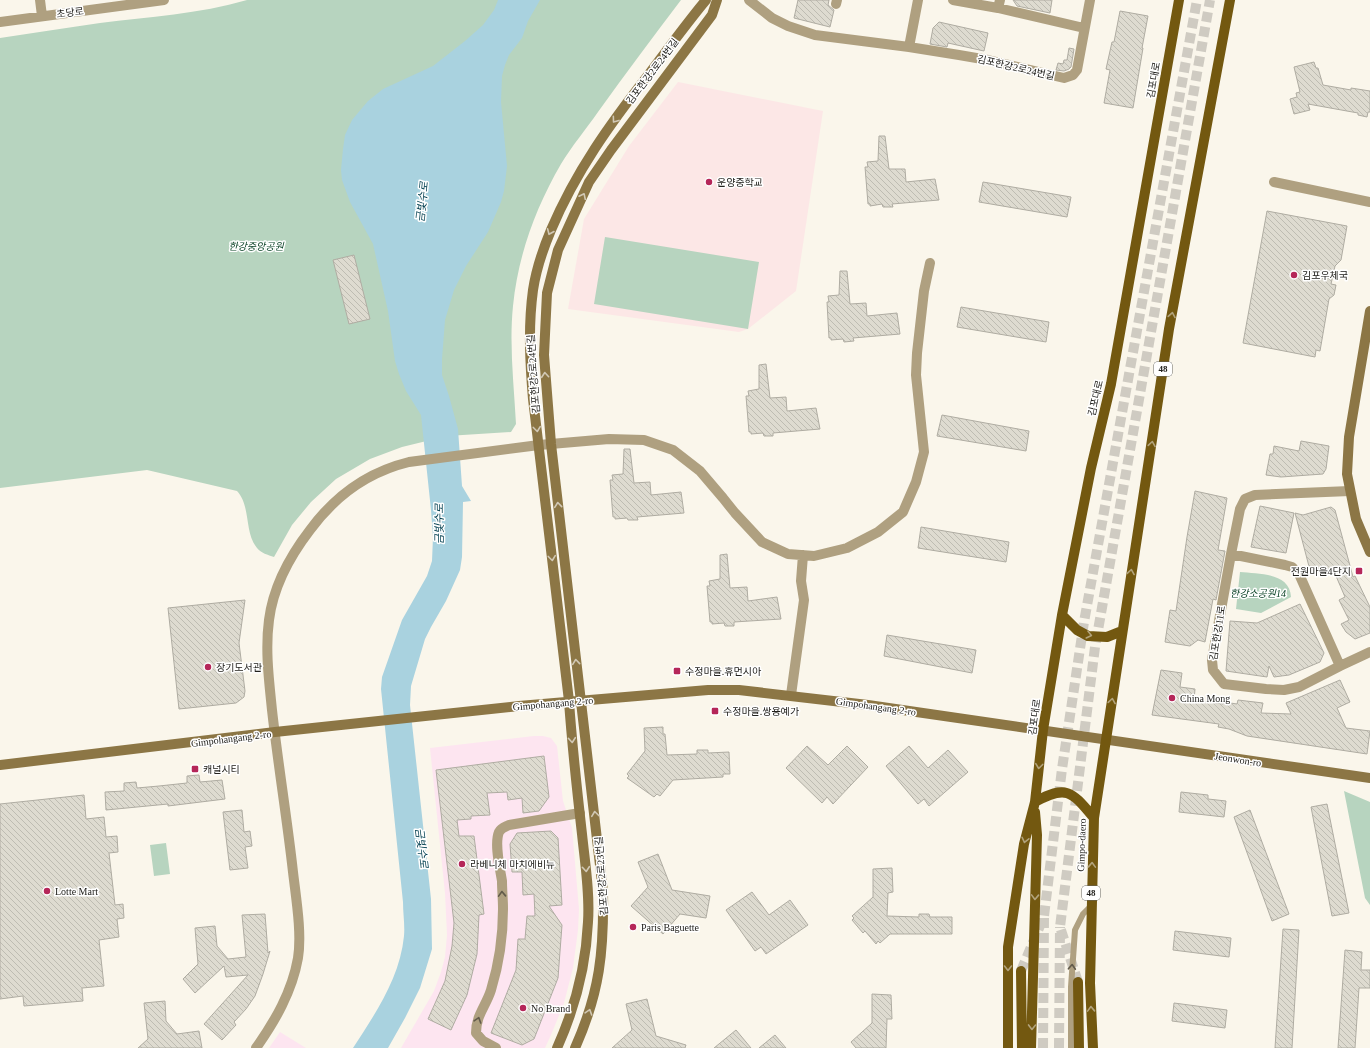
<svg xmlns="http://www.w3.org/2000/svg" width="1370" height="1048" viewBox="0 0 1370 1048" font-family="'Times New Roman','Noto Sans KR',serif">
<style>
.commercial{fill:#fde5f0}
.education{fill:#fce7e6}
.green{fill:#b7d4bf}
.water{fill:#a9d2df}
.building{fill:url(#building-back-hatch);stroke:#afaca2}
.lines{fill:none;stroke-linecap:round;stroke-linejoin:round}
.secondary-tunnel{stroke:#cfcbc2;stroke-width:10;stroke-dasharray:10 5;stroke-linecap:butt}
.primary-tunnel{stroke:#cfcbc2;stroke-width:10;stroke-dasharray:10 5;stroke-linecap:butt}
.lane{stroke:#afa080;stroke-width:6}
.street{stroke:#afa080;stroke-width:10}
.secondary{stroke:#8c7645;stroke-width:10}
.primary{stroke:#735810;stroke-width:10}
.oneway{stroke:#d1c8b5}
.oneway2{stroke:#b2a37c}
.oneway3{stroke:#615a4a}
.poi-dot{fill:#b52659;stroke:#fff;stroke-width:1.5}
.labels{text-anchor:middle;stroke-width:3;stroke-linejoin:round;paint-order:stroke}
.shield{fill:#fff;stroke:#646461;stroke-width:1}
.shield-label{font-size:9px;font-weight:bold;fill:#22211d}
.street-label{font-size:10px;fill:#22211d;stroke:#fff}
.poi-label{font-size:10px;fill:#22211d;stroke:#fff;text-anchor:start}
.park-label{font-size:10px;font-style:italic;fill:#003b1e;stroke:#fff}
.water-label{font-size:11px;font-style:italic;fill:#064252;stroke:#fff}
</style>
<defs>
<pattern id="building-back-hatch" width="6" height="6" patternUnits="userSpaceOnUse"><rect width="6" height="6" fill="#dedbd0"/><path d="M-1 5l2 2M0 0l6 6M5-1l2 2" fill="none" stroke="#bebcb2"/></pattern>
</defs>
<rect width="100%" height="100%" fill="#faf6eb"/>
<path class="commercial" d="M534,736H543L551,738L557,746L563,801L572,828L579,909L578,930L573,968L564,1003L551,1035L545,1048H401L434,991L441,972L445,957L447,935L445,893L430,748Z
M280,1032L306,1048H269Z"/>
<path class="education" d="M678,82L823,111L796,291L748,329L739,332L568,309L584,219L629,146Z"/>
<path class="green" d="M247,0H681C653,37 625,74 598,112C586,129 572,146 561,164C536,207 518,255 513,306C509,345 514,385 516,424L511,432L447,436L402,447L370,459L336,479L311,502L292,525L274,557C268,555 261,553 257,548C244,532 251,506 237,491L147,470L0,488V38C33,33 66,28 100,23C149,17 199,14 247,0Z
M605,237L759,262L748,329L594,304Z
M1240,572C1258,574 1290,572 1291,597L1261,613L1236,609Z
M1344,791L1370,802V905L1365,898Z
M166,843L170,874L154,876L150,845Z"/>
<path class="water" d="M498,0H540L528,21L522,38L509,55L505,65L502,76L501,102L507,166L504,191L501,202L488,232L466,266L454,290L445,320L442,359V375L449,396L458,429L462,486L471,501L463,502L462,557L460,570L446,601L431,627L425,639L411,686L410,705L431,899L432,949L420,988L405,1018L388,1048H353C375,1014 400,978 404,936C405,925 403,914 403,902L381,689L382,677L402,620L427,576L432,561L433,537L431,510L421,415L406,391L399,374L395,361L388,311L373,244L350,202L342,180L341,170L343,149L345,135L352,120L368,101L383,89L433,66L465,41L483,25L494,10Z"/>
<path class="building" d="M798,0H829L828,5L834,10L830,27L794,18Z
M1013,0H1052L1050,13L1017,6Z
M1120,11L1148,16L1142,48H1143L1133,108L1104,103L1110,70L1106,69L1112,42H1114Z
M939,22L988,33L984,51L948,43L947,47L930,44L933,28Z
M1069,48L1074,49L1071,67L1069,69L1064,71L1056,70L1058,63L1063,64L1064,60H1067Z
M1314,62L1316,68H1318L1323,85L1351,90V88L1370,91V112H1368L1367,117L1358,115V113L1308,104L1310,110L1294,114L1290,99L1297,97L1296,93L1300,92L1294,67Z
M879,136H885L889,169H905L906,182L935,179L939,200L892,204L893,207H883L882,204L870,206V204H868L865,167H868L867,162L878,161Z
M983,182L1071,197L1067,217L979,202Z
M1267,211L1347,226L1341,260L1335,266L1331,284L1336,285L1334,295L1329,299L1320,351L1316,350L1315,357L1243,343Z
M354,255L370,319L349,324L333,260Z
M840,271H847L850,304L866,303L867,316L897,313L900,334L853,338L854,341L844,342L843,339L831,340V338H829L827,302H829L828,296L839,295Z
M961,307L1049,322L1046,342L957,327Z
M766,364L770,398L786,397L787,411L816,408L820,429L773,433V436H764L763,433L751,434V432H749L746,396H749L748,391L759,389V365Z
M942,415L1029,431L1026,451L937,436Z
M1301,441L1329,446L1326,469L1323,474L1281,477L1266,475L1270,454H1273L1274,446L1299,451Z
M624,449H630L634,483L650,482L651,495L681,492L684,513L637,517L638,520H628L627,518L615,519V517H613L610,480H613L612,475L623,474Z
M1195,491L1227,498L1218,550L1225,551L1216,600L1213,599L1205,642L1198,640L1190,646L1165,642L1170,610L1176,611L1187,537Z
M1260,506L1294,513L1286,553L1251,547Z
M1331,507L1335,510L1353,577L1355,576L1370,607V633L1355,639L1346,632L1341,624L1349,620L1339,600L1345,597L1333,569L1311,574L1295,513L1303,515Z
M921,527L1009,542L1006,562L918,548Z
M727,554L730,588L747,587L748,601L777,597L781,619L734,622V626H725L724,623L712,624V622H710L707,586H710L709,581L720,579V555Z
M245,600L239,643L245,691L244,697L236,703L179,709L168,608Z
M1300,604L1324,653L1320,662L1289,675L1274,677L1269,666L1267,677L1226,671L1230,621L1257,623Z
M887,635L976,650L972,673L884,656Z
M1161,670L1182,673L1180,687L1195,689L1194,700L1223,704L1224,702L1237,704L1238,700L1263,703L1261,713L1291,714L1286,703L1340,680L1350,702L1337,708L1346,728L1370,731L1367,754L1247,736L1229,729L1218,727L1219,724L1152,715Z
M663,727V734H665L667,755L697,754V750H708V753L729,752L730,774H723V777L673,780L660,796L657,794L654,797L627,778L629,776L627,774L645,751L644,728Z
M807,746L828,765L847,746L868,767L833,804L827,797L822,803L786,768Z
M909,746L928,768L948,750L968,772L929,806L924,799L918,804L886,766Z
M544,756L549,797L539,811L523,813L522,798L508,800L507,792L487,793L490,815L471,816V819L457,820L459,836H474L484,914L479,915L477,954L467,995L451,1030L428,1019L445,981L452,946L454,923L436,770Z
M199,775L200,782L222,780L225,799L168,806V804L106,810L105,792L124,791V783L136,782L137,788L159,786L187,783V776Z
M1181,792L1208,795V799L1226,801L1224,817L1179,812Z
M84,795L86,819L104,817L106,837L117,836L118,852L109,853L115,905L123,904L124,918L117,919L119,937L99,940L104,986L82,988L83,1001L24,1006L23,996L0,999V804Z
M1327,804L1349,913L1332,916L1311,807Z
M242,810L244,832L250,831L252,846L245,847L248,868L230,870L223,812Z
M1250,810L1289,914L1272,921L1234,817Z
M551,831L558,838L562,905L549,906L562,925L558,978L534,1039L522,1045L491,1033L516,970L518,939H525L527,916H535L534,894L523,895L522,872H512L510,844L517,833Z
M658,854L672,890L710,896L706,918L680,914L663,934L631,906L648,887L638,862Z
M892,868L893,892L888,893L887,916L919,917V914H929L930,917H952V934H890L880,943L878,941L876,944L865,931L863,933L852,920L854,918L852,916L873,897V869Z
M752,892L769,915L790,900L808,925L766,954L761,947L755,951L726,910Z
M265,914L268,953L270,951L263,974L255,996L246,1009L234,1022L236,1025L222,1040L204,1024L248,975L226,977L224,966L195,993L183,979L198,964L195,928L215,926L217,946L228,959L246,957L242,915Z
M1283,929L1299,930L1292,1048H1275Z
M1175,931L1231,938L1229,957L1173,950Z
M1345,950L1362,952L1361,970H1370V988H1359L1355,1048H1338Z
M872,994L891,995L892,1019H887L886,1048H856L851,1042L872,1023Z
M647,999L656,1036L686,1045L685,1048H612L632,1030L626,1004Z
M165,1001L166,1021L177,1034L199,1031L202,1048H138L148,1039L144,1003Z
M1174,1003L1227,1010L1225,1028L1172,1021Z
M736,1030L751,1048H714Z
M775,1035L786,1048H759Z"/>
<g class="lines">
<path class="secondary-tunnel" d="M1043,1048L1044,916
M1059,1048L1060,927"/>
<path class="primary-tunnel" d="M1021,971L1044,916L1062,769L1084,622L1197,0
M1078,982L1060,927L1095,647L1210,0"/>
<path class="lane" d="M1071,1048V987L1075,930L1083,914L1091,906"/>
<path class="street" d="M40,0L42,16
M749,0L772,18L788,26L815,35L909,47L959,55L988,60L1064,78L1073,75L1077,70L1090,0
M953,0L998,8
M1000,0L998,8L1084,28
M836,4L837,0
M0,22L164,0
M909,47L918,0
M1274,182L1370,202
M1350,491L1255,495L1245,499L1240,509L1231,554L1285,565L1292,567L1299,574L1340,666L1370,652
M1231,554L1212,660L1213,670L1224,684L1266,689L1284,690L1299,687L1340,666
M791,695L804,600L801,581L803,555
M256,1048C275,1021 292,992 298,958C302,933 296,898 293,872C287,818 278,764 272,710C269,680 265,650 269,620C273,588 290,556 310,530C335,496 368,472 409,462L539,445L609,439L644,440L673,450L700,471L723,498L735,513L762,542L788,554L814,556L847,548L878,532L903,512L916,482L924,452L916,375L917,353L924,291L930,263
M496,1048L483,1041L476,1033C476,1015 486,1006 491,990C499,964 503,936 503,909C503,899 502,890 502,881C500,868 494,844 499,832C501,828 505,827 509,825L580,813"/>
<path class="secondary" d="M1370,311L1349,437L1347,474L1356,519L1370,552
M0,765L275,732L519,706L708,690H739L868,705L1370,778
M557,1048C575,1008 586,966 588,922C590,893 585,863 582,834C577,790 572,746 569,701L533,399C530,363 528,327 533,290C536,270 543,249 551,230C576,171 610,124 649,74C668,49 686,24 706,0
M575,1048C600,992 604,951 603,891L551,444L544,355L547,293L558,250L589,182L611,150L712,15L717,0"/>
<path class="primary" d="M1062,615L1077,630L1088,636L1107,637L1122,631
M1035,802C1067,784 1072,792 1094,818
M1021,971L1022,1048
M1078,982L1079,1048
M1008,1048V947L1024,844L1035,802L1043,730L1062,615L1091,468L1111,384L1179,0
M1031,1048L1037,835L1035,812
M1093,1048L1090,983L1094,818L1169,329L1230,0"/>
</g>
<defs><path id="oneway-chevron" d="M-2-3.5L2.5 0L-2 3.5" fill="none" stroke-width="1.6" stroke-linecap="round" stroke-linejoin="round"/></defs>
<g class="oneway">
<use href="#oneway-chevron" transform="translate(615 120) rotate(126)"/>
<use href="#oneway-chevron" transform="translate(583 196) rotate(-64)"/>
<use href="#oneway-chevron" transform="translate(550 232) rotate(113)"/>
<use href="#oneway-chevron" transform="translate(545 375) rotate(-95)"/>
<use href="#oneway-chevron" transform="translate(537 429) rotate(83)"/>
<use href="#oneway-chevron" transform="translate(558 505) rotate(-96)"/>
<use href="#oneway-chevron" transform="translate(552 558) rotate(83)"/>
<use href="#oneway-chevron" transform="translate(576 662) rotate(-96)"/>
<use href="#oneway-chevron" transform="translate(572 740) rotate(85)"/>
<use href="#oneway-chevron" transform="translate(595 814) rotate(-97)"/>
<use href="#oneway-chevron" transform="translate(586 869) rotate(85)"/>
<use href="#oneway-chevron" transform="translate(589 1012) rotate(-72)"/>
</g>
<g class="oneway2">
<use href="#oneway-chevron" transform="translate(1172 315) rotate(-80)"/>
<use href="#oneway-chevron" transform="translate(1152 444) rotate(-81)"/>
<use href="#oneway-chevron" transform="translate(1131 572) rotate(-81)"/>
<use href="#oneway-chevron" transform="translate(1089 635) rotate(14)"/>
<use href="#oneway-chevron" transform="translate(1112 701) rotate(-81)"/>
<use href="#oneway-chevron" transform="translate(1039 766) rotate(97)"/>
<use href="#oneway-chevron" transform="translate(1025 840) rotate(103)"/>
<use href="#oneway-chevron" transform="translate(1092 865) rotate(-88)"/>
<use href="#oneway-chevron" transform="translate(1035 897) rotate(92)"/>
<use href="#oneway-chevron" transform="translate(1008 968) rotate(90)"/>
<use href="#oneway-chevron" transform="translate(1091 1009) rotate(-92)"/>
<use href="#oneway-chevron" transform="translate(1032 1027) rotate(91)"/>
</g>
<g class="oneway3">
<use href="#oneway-chevron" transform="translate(502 894) rotate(-92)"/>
<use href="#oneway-chevron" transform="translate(1072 967) rotate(-87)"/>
<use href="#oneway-chevron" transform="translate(478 1020) rotate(-72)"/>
</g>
<g class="poi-dot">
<circle cx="709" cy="182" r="4"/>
<circle cx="1294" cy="275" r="4"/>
<rect x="1355" y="567" width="8" height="8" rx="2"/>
<circle cx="208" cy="667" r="4"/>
<rect x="673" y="667" width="8" height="8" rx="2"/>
<circle cx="1172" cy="698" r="4"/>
<rect x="711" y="707" width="8" height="8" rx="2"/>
<rect x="191" y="765" width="8" height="8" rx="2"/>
<circle cx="462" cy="864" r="4"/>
<circle cx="47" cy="891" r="4"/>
<circle cx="633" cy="927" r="4"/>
<circle cx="523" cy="1008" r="4"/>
</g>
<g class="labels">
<g class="shield">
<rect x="1154" y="362" width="18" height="14" rx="3"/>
<rect x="1082" y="886" width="18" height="14" rx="3"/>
</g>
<g class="shield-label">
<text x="1163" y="372">48</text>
<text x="1091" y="896">48</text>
</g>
<g class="street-label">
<text transform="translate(70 12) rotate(-7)" y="4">초당로</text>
<text transform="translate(1016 67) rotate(13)" y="4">김포한강2로24번길</text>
<text transform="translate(652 71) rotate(-53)" y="4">김포한강2로24번길</text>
<text transform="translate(1153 80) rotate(-80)" y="4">김포대로</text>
<text transform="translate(533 374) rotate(-94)" y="4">김포한강2로24번길</text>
<text transform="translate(1095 398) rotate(-77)" y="4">김포대로</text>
<text transform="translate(1217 633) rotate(-81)" y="4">김포한강11로</text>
<text transform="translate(553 703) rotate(-5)" y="4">Gimpohangang 2-ro</text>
<text transform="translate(876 706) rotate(8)" y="4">Gimpohangang 2-ro</text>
<text transform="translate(1034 717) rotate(-82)" y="4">김포대로</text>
<text transform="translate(231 738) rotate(-7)" y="4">Gimpohangang 2-ro</text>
<text transform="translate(1238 759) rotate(9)" y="4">Jeonwon-ro</text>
<text transform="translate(1081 845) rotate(-88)" y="4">Gimpo-daero</text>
<text transform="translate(601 876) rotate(-94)" y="4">김포한강2로23번길</text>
</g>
<g class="poi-label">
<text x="717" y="186">운양중학교</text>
<text x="1302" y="279">김포우체국</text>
<text x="1351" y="575" text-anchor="end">전원마을4단지</text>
<text x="216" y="671">장기도서관</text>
<text x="685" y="675">수정마을.휴먼시아</text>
<text x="1180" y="702">China Mong</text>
<text x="723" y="715">수정마을.쌍용예가</text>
<text x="203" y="773">캐널시티</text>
<text x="470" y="868">라베니체 마치에비뉴</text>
<text x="55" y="895">Lotte Mart</text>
<text x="641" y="931">Paris Baguette</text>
<text x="531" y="1012">No Brand</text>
</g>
<g class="park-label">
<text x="256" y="250">한강중앙공원</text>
<text x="1258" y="597">한강소공원14</text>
</g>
<g class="water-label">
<text transform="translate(422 202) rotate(-84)" y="4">금빛수로</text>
<text transform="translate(439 524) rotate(-90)" y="4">금빛수로</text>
<text transform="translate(422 848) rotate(83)" y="4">금빛수로</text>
</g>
</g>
</svg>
